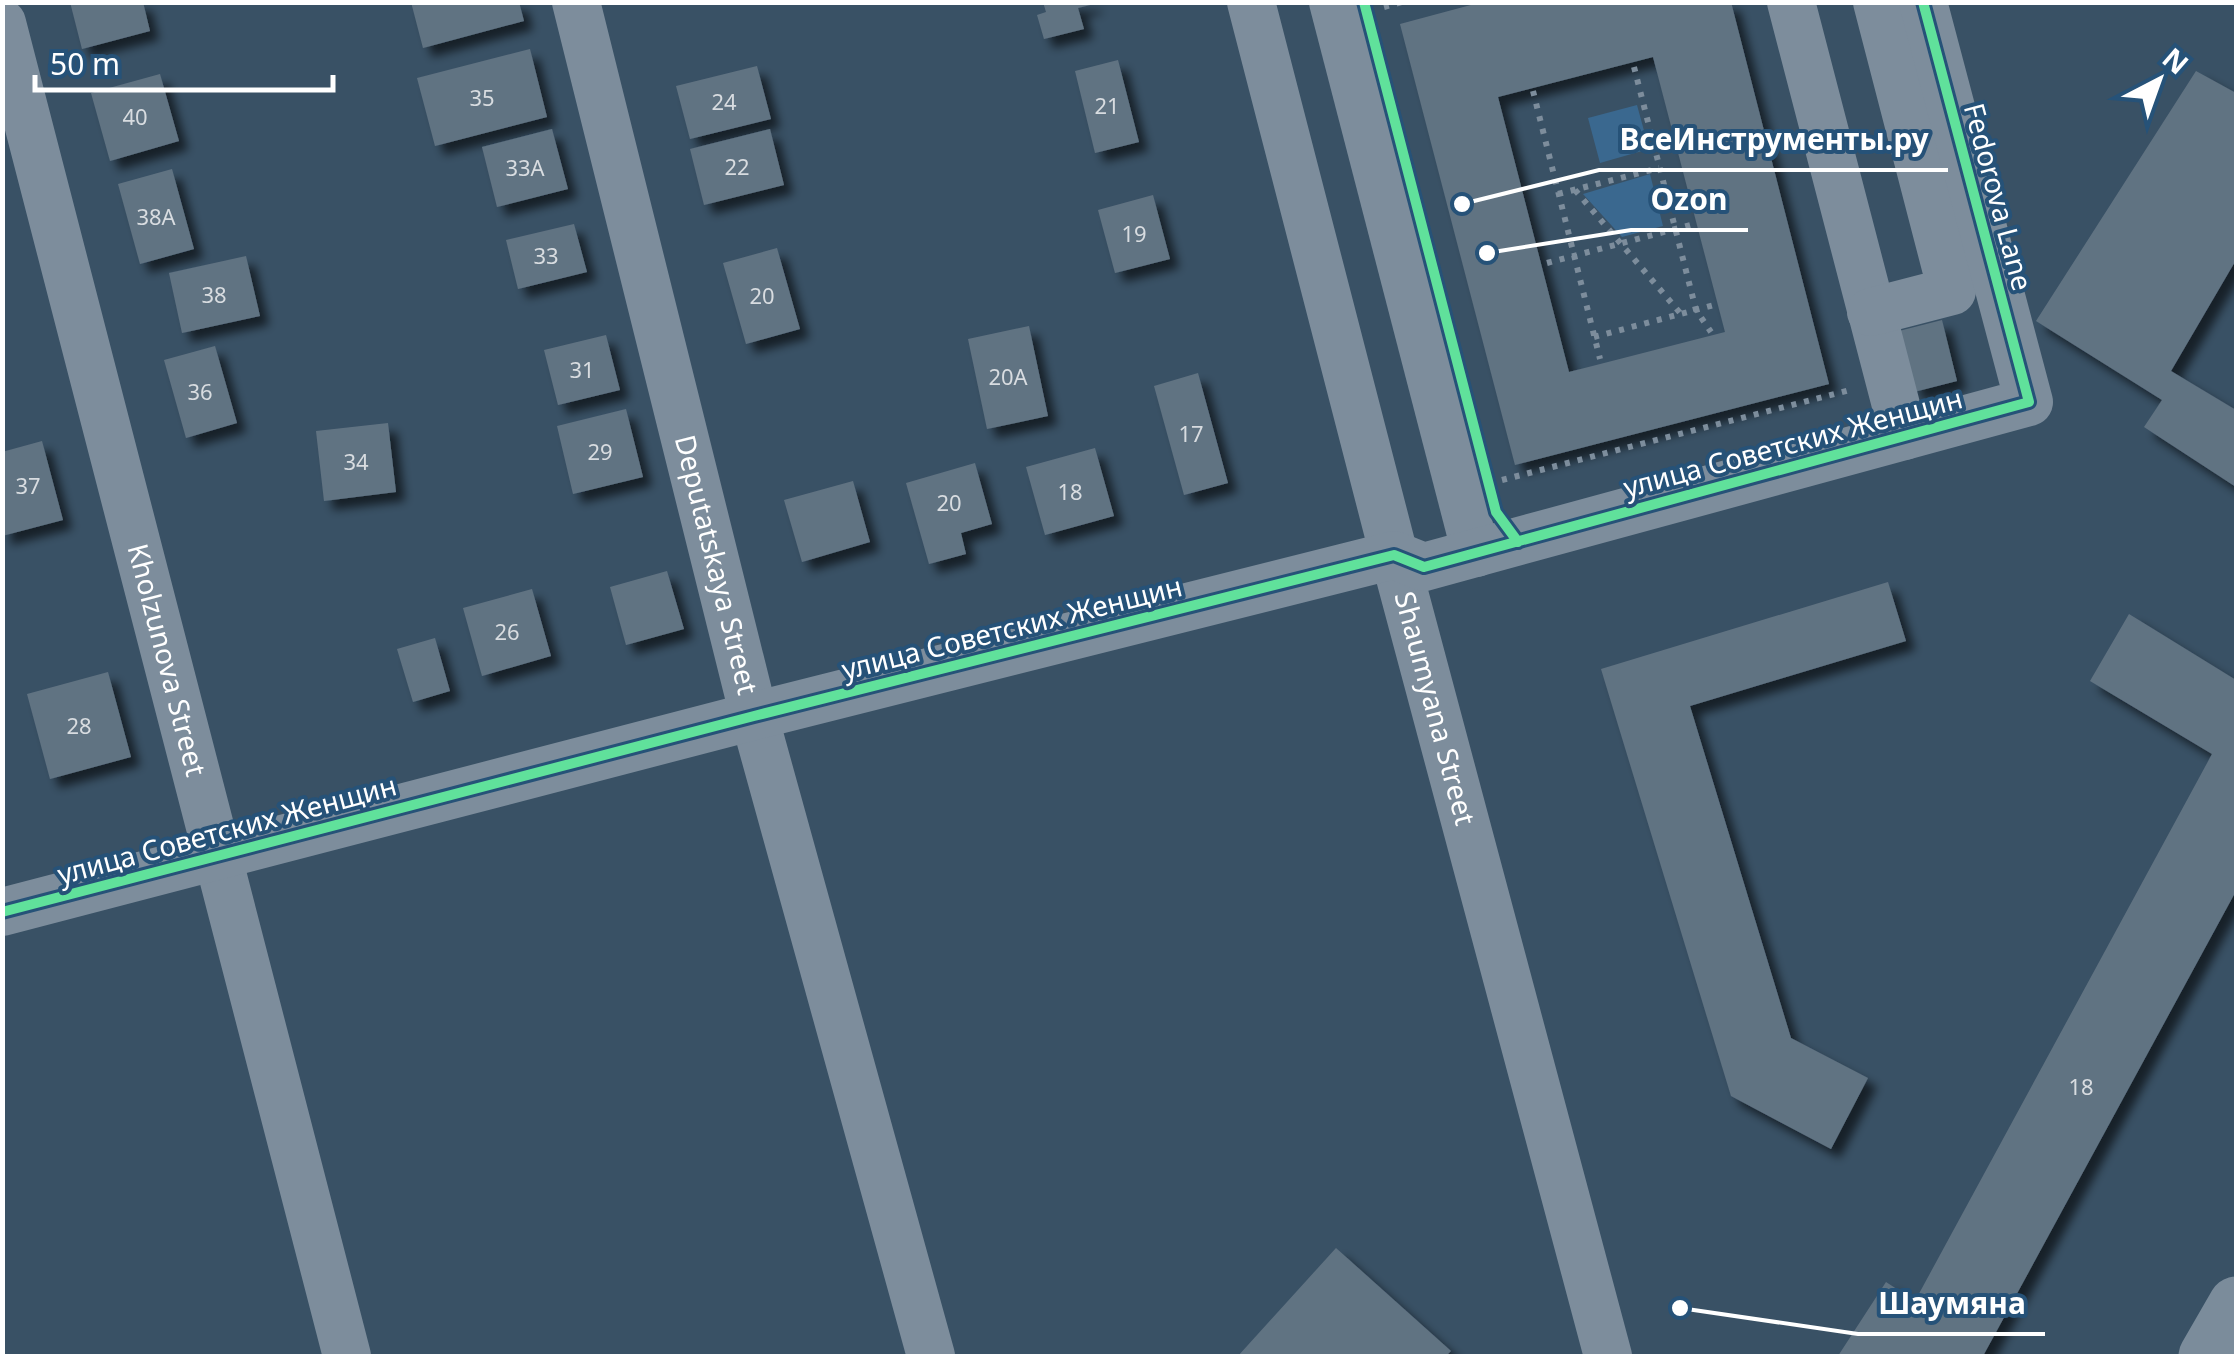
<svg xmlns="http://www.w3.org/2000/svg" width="2239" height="1359" viewBox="0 0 2239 1359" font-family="'Noto Sans',sans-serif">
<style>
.green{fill:#3a688f}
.building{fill:#617382;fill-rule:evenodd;filter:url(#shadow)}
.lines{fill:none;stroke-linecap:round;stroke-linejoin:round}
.path{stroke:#7d8d9c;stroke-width:6;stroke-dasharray:5 8;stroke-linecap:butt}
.minor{stroke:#7d8d9c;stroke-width:48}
.major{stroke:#7b8c9b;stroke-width:55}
.cycleway-casing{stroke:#265278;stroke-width:16}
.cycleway{stroke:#60e19b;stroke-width:10}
.labels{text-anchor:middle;stroke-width:8;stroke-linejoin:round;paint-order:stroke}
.number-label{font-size:22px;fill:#d8dce0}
.street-label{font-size:28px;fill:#fff;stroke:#265278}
.leader{fill:none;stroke:#fff;stroke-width:4}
.callout-dot{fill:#fff;stroke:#265278;stroke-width:4}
.callout-label{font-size:30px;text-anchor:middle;font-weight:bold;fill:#fff;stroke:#265278;stroke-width:8;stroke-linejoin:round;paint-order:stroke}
</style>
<defs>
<filter id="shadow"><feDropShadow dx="9" dy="9" stdDeviation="5" flood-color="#0009"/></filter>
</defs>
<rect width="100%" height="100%" fill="#395165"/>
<path class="green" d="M1637,105L1649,149L1600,163L1588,118Z
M1650,174L1663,226L1622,237L1583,194Z"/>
<path class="building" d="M70,2H143L150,31L82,49Z
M411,2H519L524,21L423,48Z
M1043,2H1094V4L1078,8L1084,29L1044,39L1037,15L1046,12Z
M1482,2H1731L1829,384L1515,465L1400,24ZM1653,57L1725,332L1569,372L1498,97Z
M530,49L547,117L435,146L417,78Z
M1118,60L1139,142L1095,153L1075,71Z
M757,66L771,119L690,139L676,86Z
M2196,71L2236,93V260L2171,371L2236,410V487L2144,427L2162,400L2036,321Z
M160,74L179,141L110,161L91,93Z
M552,129L568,189L497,207L482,147Z
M770,129L784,185L704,205L690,149Z
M172,169L194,249L140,264L118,184Z
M1153,195L1170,259L1115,273L1098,210Z
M574,224L587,272L518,289L506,240Z
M777,248L800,329L746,344L723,263Z
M246,256L260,316L182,333L169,273Z
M1942,320L1957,381L1914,392L1899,331Z
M1029,326L1048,416L987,429L968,339Z
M606,335L620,390L558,405L544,350Z
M215,346L237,423L186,438L164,360Z
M1198,373L1228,483L1184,495L1154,386Z
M626,409L643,477L573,494L557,426Z
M388,423L396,492L324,501L316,431Z
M42,441L63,520L2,536V452Z
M1095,448L1114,516L1045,535L1026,467Z
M975,463L992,524L961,533L966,554L929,564L906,483Z
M853,481L870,542L802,562L784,500Z
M667,571L684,629L626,645L610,587Z
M1888,582L1906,641L1690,706L1791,1038L1868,1078L1831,1149L1731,1096L1601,669Z
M532,589L551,656L482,676L463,608Z
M2129,614L2236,680V891L1983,1356H1838L1886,1282L1915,1301L2212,754L2090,681Z
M435,638L450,691L413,702L397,649Z
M108,672L131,757L50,779L27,694Z
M1336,1248L1451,1351L1446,1356H1238Z"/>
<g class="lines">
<path class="path" d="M1384,7L1402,2
M1634,67L1696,310L1711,332
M1533,91L1600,359
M1575,190L1681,314
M1558,194L1659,168
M1547,263L1694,224
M1594,337L1718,304
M1502,480L1850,390"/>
<g class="minor">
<path id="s1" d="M576,2L754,716L931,1356"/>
<path id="s2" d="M1251,2L1394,555L1608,1356"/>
<path d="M1333,2L1476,553"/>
<path d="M1791,2L1904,436"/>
<path id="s3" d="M2,23L347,1356"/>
<path d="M1871,312L1952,291L1877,2"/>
<path d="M2,912L754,716L1394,555L1424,567L2029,402L1923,2"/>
</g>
<path class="major" d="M2206,1356L2236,1304"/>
<defs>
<path id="cycleway" d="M1364,2L1496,512L1518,542
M2,912L754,716L1394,555L1424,567L2029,402L1923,2"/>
</defs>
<use href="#cycleway" class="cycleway-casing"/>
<use href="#cycleway" class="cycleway"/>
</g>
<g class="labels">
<g class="number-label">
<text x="482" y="106">35</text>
<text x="724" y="110">24</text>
<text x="1107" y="114">21</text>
<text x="135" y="125">40</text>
<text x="737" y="175">22</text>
<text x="525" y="176">33А</text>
<text x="156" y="225">38А</text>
<text x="1134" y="242">19</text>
<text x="546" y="264">33</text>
<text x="214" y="303">38</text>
<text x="762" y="304">20</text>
<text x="582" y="378">31</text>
<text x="1008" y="385">20А</text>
<text x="200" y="400">36</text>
<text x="1191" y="442">17</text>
<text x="600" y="460">29</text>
<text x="356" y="470">34</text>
<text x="28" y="494">37</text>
<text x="1070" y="500">18</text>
<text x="949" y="511">20</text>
<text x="507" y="640">26</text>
<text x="79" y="734">28</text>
<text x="2081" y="1095">18</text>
</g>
<g class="street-label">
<text transform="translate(1998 197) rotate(75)" y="10">Fedorova Lane</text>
<text transform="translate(1793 443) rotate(-15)" y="10">улица Советских Женщин</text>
<text dy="10" stroke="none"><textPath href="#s1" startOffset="580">Deputatskaya Street</textPath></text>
<text transform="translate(1012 628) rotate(-14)" y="10">улица Советских Женщин</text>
<text dy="10" stroke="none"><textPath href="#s3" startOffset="658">Kholzunova Street</textPath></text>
<text dy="10" stroke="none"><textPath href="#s2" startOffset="730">Shaumyana Street</textPath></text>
<text transform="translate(227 830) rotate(-15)" y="10">улица Советских Женщин</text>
</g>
</g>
<path class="leader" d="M1462 204L1599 170H1948M1487 253L1631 230H1748M1680 1308L1858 1334H2045"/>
<g class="callout-dot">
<circle cx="1462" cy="204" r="10"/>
<circle cx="1487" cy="253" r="10"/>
<circle cx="1680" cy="1308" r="10"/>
</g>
<g class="callout-label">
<text x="1774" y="150">ВсеИнструменты.ру</text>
<text x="1689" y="210">Ozon</text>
<text x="1952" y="1314">Шаумяна</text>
</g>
<rect width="2239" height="1359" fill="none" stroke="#ffffff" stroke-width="10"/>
<g transform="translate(2159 80) rotate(41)" stroke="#265278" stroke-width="8" paint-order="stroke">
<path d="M0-8L18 38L0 25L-18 38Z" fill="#ffffff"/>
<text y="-15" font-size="28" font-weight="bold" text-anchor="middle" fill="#ffffff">N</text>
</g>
<path d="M35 75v15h298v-15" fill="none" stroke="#ffffff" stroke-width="5"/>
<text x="50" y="75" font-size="30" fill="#ffffff" stroke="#265278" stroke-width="8" paint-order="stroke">50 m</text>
</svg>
